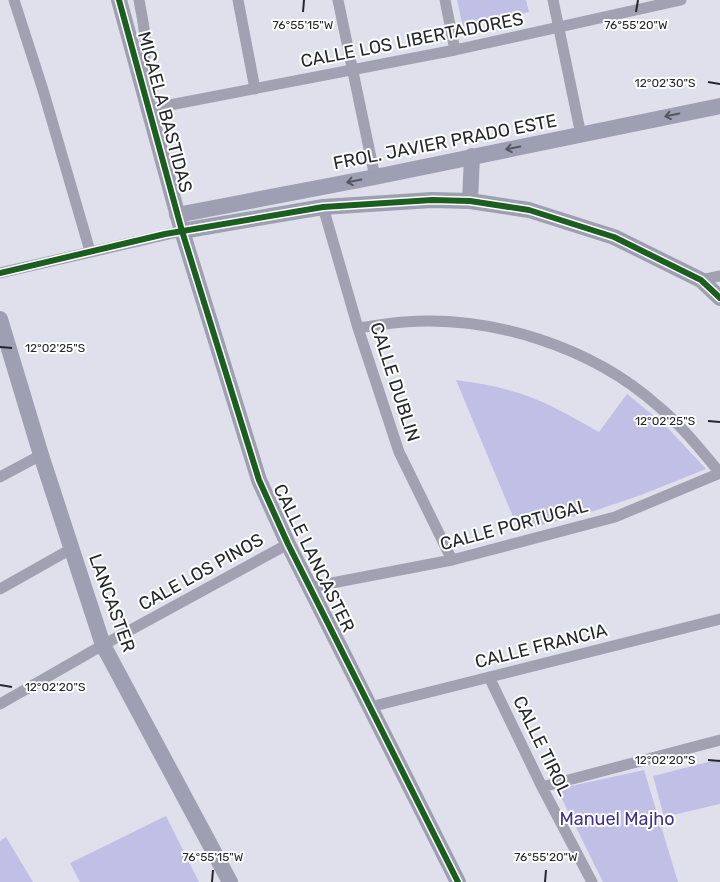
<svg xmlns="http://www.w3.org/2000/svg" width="720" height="882" viewBox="0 0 720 882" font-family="Rubik,sans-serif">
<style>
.green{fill:#c0bfe6}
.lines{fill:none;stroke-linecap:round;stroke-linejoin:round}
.street{stroke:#a1a1b2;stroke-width:11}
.secondary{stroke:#9f9fb3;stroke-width:16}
.cycleway-casing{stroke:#fff;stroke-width:9}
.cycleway{stroke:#1b5e20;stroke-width:6}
.oneway{stroke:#565663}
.ticks{fill:none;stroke:#26262d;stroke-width:2}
.labels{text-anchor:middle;stroke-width:4;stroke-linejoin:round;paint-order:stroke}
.street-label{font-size:18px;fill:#26262d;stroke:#fff}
.park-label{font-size:18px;fill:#403090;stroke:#fff}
.ticks-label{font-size:12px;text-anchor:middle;fill:#26262d;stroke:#fff;stroke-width:4;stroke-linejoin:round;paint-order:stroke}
</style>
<rect width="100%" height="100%" fill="#e0e0ec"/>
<path class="green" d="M457,0H526L529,12L463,27Z
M456,380C479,383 500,387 522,394C549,403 574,418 599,432L627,394L666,426L706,469L641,495L594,511L519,531Z
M720,759V804L664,817L653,776Z
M644,770L678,882H603L558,791L562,788Z
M166,816L199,882H80L70,863Z
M6,837L33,882H0V841Z"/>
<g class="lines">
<path class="street" d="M14,0L43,90L90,251
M139,0C144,27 150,52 141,79
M238,0L255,89
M338,0L375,177
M445,0L455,50
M553,0L581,135
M149,109L455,50L681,0
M323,207L358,328L399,452L452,560
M0,273L182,231
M701,280L720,276
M358,328C373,326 389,323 404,322C492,315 592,347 658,406C681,425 701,450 720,473
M0,477L41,455
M311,587L452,560L615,517L720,473
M0,589L71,549
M489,677L542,787L592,882
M0,704L103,645L288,544
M370,707L720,619
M542,787L720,740"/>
<path class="secondary" d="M119,0L182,231L259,480L288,544L458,882
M470,201L472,156
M177,215L375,177L720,106
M182,231L323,207L432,200L470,201L529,210L614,237L701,280L720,298
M0,319L41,455L103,645L230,882"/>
<defs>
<path id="cycleway" d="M119,0L182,231L259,480L288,544L458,882
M0,273L165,234L323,207L432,200L470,201L529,210L614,237L701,280L720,298"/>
</defs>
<use href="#cycleway" class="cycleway-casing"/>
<use href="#cycleway" class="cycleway"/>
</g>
<defs><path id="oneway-shaft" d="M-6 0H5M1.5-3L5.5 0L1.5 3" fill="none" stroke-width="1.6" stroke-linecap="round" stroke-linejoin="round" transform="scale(1.25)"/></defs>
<g class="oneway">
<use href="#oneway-shaft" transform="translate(672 115) rotate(168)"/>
<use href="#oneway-shaft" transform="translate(513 148) rotate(169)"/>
<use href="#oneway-shaft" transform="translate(354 181) rotate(169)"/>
</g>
<path class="ticks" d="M303,12L304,0M636,12L638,0M708,82L720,84M0,347L12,348M708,421L720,422M0,685L12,687M708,760L720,761M212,882L213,870M545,882L546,870"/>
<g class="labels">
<g class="street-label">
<text transform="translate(412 40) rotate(-11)" y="6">CALLE LOS LIBERTADORES</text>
<text transform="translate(165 112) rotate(75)" y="6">MICAELA BASTIDAS</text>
<text transform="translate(445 142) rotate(-11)" y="6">FROL. JAVIER PRADO ESTE</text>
<text transform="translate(395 382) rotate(72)" y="6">CALLE DUBLIN</text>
<text transform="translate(514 525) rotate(-15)" y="6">CALLE PORTUGAL</text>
<text transform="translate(314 558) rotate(64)" y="6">CALLE LANCASTER</text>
<text transform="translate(201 572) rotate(-29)" y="6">CALE LOS PINOS</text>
<text transform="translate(112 603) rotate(70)" y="6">LANCASTER</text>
<text transform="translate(541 646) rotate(-14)" y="6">CALLE FRANCIA</text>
<text transform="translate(542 746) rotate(64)" y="6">CALLE TIROL</text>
</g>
<g class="park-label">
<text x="617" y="825">Manuel Majho</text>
</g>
</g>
<g class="ticks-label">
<text x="303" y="29">76°55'15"W</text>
<text x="636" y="29">76°55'20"W</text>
<text x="665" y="87">12°02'30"S</text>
<text x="55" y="352">12°02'25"S</text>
<text x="665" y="425">12°02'25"S</text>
<text x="55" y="691">12°02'20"S</text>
<text x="665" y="764">12°02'20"S</text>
<text x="213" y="861">76°55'15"W</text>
<text x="546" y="861">76°55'20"W</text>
</g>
</svg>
